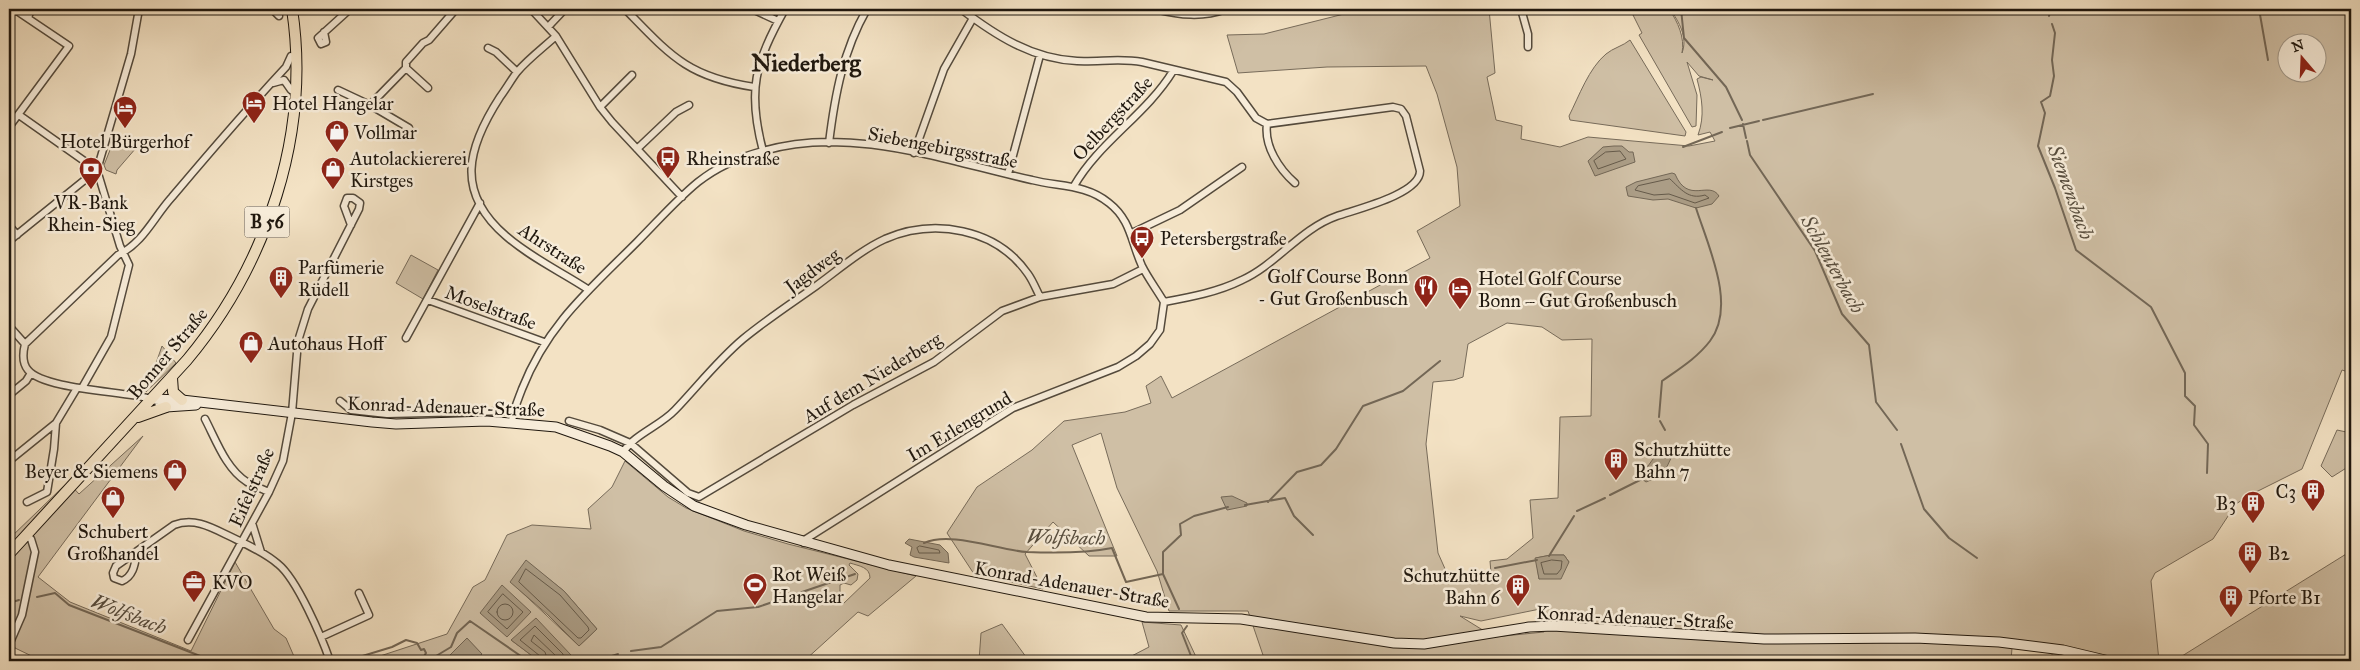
<svg xmlns="http://www.w3.org/2000/svg" width="2360" height="670" viewBox="0 0 2360 670" font-family="'IM FELL Great Primer',serif">
<style>
.green{fill:#cfbfa5;stroke:#776b5a;fill-rule:evenodd}
.water{fill:#ab9d86;stroke:#736756}
.lines{fill:none;stroke-linecap:round;stroke-linejoin:round}
.shore{stroke:#655a4a;stroke-width:1}
.stream{stroke:#736756;stroke-width:2}
.street-casing{stroke:#544a3c;stroke-width:9}
.secondary-casing{stroke:#1f170e;stroke-width:11}
.primary-casing{stroke:#1f170e;stroke-width:12}
.street{stroke:#f7ecd9;stroke-width:6}
.secondary{stroke:#f7ecd9;stroke-width:9}
.primary{stroke:#f3e2c4;stroke-width:10}
.labels{text-anchor:middle;stroke-width:5;stroke-linejoin:round;paint-order:stroke}
.shield{fill:#f7ecd9;stroke:#60574b;stroke-width:1}
.shield-label{font-size:18px;font-weight:bold;fill:#1f170e}
.poi-label{font-size:19px;fill:#1f170e;stroke:#f7ecd9;text-anchor:start}
.street-label{font-size:19px;fill:#1f170e;stroke:#f7ecd9}
.water-label{font-size:20px;font-style:italic;fill:#574d3e;stroke:#f7ecd9}
.district-label{font-size:24px;font-weight:bold;fill:#1f170e;stroke:#f7ecd9}
</style>
<rect width="100%" height="100%" fill="#f3e2c4"/>
<filter id="stains"><feTurbulence type="fractalNoise" baseFrequency=".004" numOctaves="4"/><feColorMatrix values="0 0 0 0 .2 0 0 0 0 .09 0 0 0 0 .02 0 0 0 .5 -.17"/></filter>
<radialGradient id="worn" r=".72"><stop offset=".6" stop-color="#630" stop-opacity="0"/><stop offset="1" stop-color="#630" stop-opacity=".3"/></radialGradient>
<path class="green" d="M1347,9H1489L1495,73L1487,77L1496,120L1522,126L1521,139L1560,147L1588,137L1689,146L1715,141L1710,132L1698,135C1705,116 1702,98 1697,79L1701,77L1713,80L1699,76L1687,62L1697,95L1696,126L1692,127L1639,35L1642,33L1632,13L1638,9H1669C1678,22 1685,38 1682,53C1688,37 1679,22 1670,9H2351V373L2342,370L2302,469L2248,496L2236,504L2213,539L2155,573L2151,581L2159,661L2156,659L2153,661H2052V653L2012,648L2011,661H1265L1248,611H1169L1157,571L1117,488L1101,433L1072,445L1117,556H1089L1053,522L1025,554L1043,589L974,574L947,533L977,487L1032,450L1064,421L1125,412L1151,403L1146,386L1161,376L1172,398L1430,258L1417,231L1460,206L1457,167L1437,94L1426,66L1327,67L1238,73L1227,35L1264,34L1348,13ZM2288,42H2318V72H2288ZM1507,323L1542,327L1562,340L1592,339L1591,416L1560,417L1558,498L1530,500L1533,538L1507,559L1490,561L1491,573L1450,580L1438,553L1426,444L1433,382L1454,380L1463,377L1468,344ZM1551,555H1564L1569,562L1539,579L1536,558ZM1540,609L1544,632L1494,637L1460,616L1481,621Z
M1630,40L1686,132L1685,136L1570,120L1569,116C1579,96 1589,68 1606,54C1613,48 1623,46 1630,40Z
M111,134L136,148L117,170L116,174L106,170L104,165L112,145L109,140Z
M411,255L438,270L423,299L396,283Z
M162,346L176,363L146,392Z
M2337,430L2351,433V465L2332,477L2321,466Z
M143,436L38,577L70,602L191,651L235,562L274,629L286,638L296,661H42L15,648L9,636V539L68,482L79,494Z
M625,461L668,497L686,508L744,531L788,544L916,576L868,616L858,612L804,661H566L571,655L511,640L539,661H474L482,654L467,639L444,661H373L371,659L447,634L473,587L485,580L507,535L532,525L591,529L588,509L612,487ZM526,561L564,591L597,629L579,646L511,582ZM850,563C859,566 870,567 870,578L843,604L840,601V585L844,583L851,585L857,580L858,574L849,565Z
M2351,551V661H2174Z
M1142,622L1181,625L1198,661H1122L1149,647Z
M1002,624L1029,661H979L981,633Z"/>
<path class="water" d="M1614,146H1622L1629,152H1633L1635,162L1595,176L1588,161L1603,147Z
M1672,173L1675,174C1688,205 1709,180 1719,196L1712,204L1696,208L1668,199L1653,200L1628,196L1626,187L1636,182Z
M1658,452H1671L1673,454L1662,477H1658L1646,482L1642,479L1643,469L1648,466Z
M1232,496L1247,503V506L1227,510L1221,497Z
M909,539L940,545L948,553L949,563L914,557L910,555L912,547L905,543Z
M1551,555H1564L1569,562L1561,579H1539L1535,558Z
M526,560L564,591L597,629L579,646L548,615L510,582Z
M502,585L531,612L507,637L480,613Z
M536,618L571,655L566,661H539L511,640Z
M467,638L482,654L474,661H444Z"/>
<g class="lines">
<path class="shore" d="M1606,152L1620,151L1626,159L1598,169L1594,161Z
M1670,179C1681,189 1688,200 1705,195L1709,198L1695,203L1669,194L1654,195L1635,190L1638,186Z
M920,546L939,550L940,553H919L917,548Z
M1552,560L1562,561L1561,569L1557,574H1544L1541,563Z
M526,569L560,595L588,627L589,630L581,638H578L519,582Z
M503,594L523,612L507,629L488,612Z
M497 612a8 8 0 1 1 16 0a8 8 0 1 1-16 0Z
M541,661L540,656L520,640L535,626L563,654V661
M548,661L545,652L531,641L534,635L556,656L557,661"/>
<path class="stream" d="M1681,9L1684,38L1726,87L1742,120
M2259,9L2268,60
M2049,16L2051,9
M2052,24L2055,33L2052,60L2054,76L2050,96L2041,102L2045,113L2038,146L2055,188L2076,250L2151,307L2185,373V396L2195,406L2194,425L2208,444L2207,473
M1763,120L1873,94
M1743,124L1746,138
M1730,128L1759,121
M1747,141L1750,155L1815,251L1842,314L1869,345L1876,402L1897,430
M1683,147L1722,132
M1659,417L1662,381C1679,369 1697,358 1710,341C1737,306 1708,246 1696,208
M1660,421L1665,430
M1901,444L1924,509L1949,538L1977,558
M1610,495L1642,479
M1268,502L1297,472L1321,465L1336,449L1363,406L1403,391L1440,361
M1245,505L1285,498L1294,516L1313,535
M1577,511L1605,498
M924,543C951,531 997,550 1027,552C1053,553 1087,553 1112,548L1126,582L1163,574L1179,609
M1549,556L1574,516
M1495,568L1537,560
M1163,574V552L1181,535L1180,524L1194,516L1228,507
M37,597L55,593L69,605L213,661
M9,603L19,600
M1187,626L1182,633L1193,661
M631,651L661,647L717,611L758,607L855,574
M346,661L392,647L406,640L417,643L421,650L424,649L426,653L423,658L431,659L451,647L457,633L470,621L528,661
M597,661L618,654"/>
<defs>
<path id="street" d="M272,9L279,16
M531,9L556,36L600,107L612,122L682,197
M625,9C670,55 687,77 754,87
M752,9L778,21
M961,9C995,35 1032,59 1077,61C1099,62 1121,58 1142,62L1226,82L1237,92L1256,118L1267,124L1393,107L1401,109L1406,116L1420,171C1420,194 1357,209 1337,216C1300,229 1277,264 1242,280C1218,292 1191,297 1164,302
M1155,9C1180,15 1202,18 1226,9
M1521,9L1528,34V47
M28,18L31,9
M548,27L565,9
M324,32L326,42L321,44L318,38L350,9
M556,36C544,47 528,59 517,72C511,80 506,89 500,97C467,148 455,192 506,236C531,258 562,272 589,290
M488,48L496,52L517,72
M406,68L428,88
M273,83L284,80L291,90
M338,90L370,105
M600,107L632,75
M19,115L97,170
M1267,124C1264,146 1279,169 1295,183
M9,127L69,46L14,9
M409,128L370,105L406,68V62L423,43L429,40L456,9
M829,143C835,94 843,51 867,9
M637,149L676,112L689,105
M763,151C747,90 755,63 785,9
M914,153L944,69L973,18
M1008,174L1040,55
M1074,186C1099,142 1146,115 1173,71
M9,225L17,235
M1132,233L1180,210L1242,167
M9,241L97,170
M428,300L544,342
M9,326L25,344
M406,338L480,203
M25,344L118,255C144,242 153,218 172,197C209,153 247,109 286,67L291,56
M25,344C23,352 22,363 28,370C45,390 124,391 152,399
M82,388L111,337L129,265L120,246L97,170L131,54L139,9
M9,395L26,381L31,373
M340,401L351,410L387,414L514,411
M205,419C216,440 226,469 247,482C254,486 262,489 269,492
M569,421L600,430L630,443L688,493L699,497L853,405L934,362L1002,311L1040,297L1113,284L1143,269
M512,422C513,410 518,400 522,389C547,325 589,290 637,242C657,222 676,200 698,182C717,167 740,157 763,151C851,125 946,161 1032,180C1059,187 1086,184 1109,203C1131,220 1131,242 1142,266C1148,278 1157,290 1164,302
M623,452C635,434 660,426 675,410C697,387 718,360 743,339C766,320 792,303 816,286C838,270 861,250 885,239C934,218 996,228 1028,274C1033,281 1036,289 1040,297
M9,461L56,423
M27,502L47,492L54,449L56,423L77,388
M252,523L261,552
M804,543L806,539L1013,408L1118,367L1136,356L1150,344L1160,330L1164,302
M137,552C135,563 134,576 122,581L114,578L113,573L116,566L174,525C193,518 209,526 225,534C243,543 263,551 278,564C297,579 322,638 330,661
M321,637L369,615L359,593
M188,640L269,492L283,461L292,413L298,341L308,309L359,209L360,203L353,198H347L344,206L351,225
M9,645L22,615L35,552L31,539L25,535"/>
<path id="secondary" d="M152,399L182,400L372,422L396,424L487,421L556,427L610,446L623,452L664,486L694,506L746,525L889,565L1146,617L1241,619L1394,643L1424,644L1529,627L1553,626L1764,639L1915,638L1999,642L2063,650L2109,661
M160,404L166,407L196,405"/>
<path id="primary" d="M172,378L173,392L182,400
M138,417L166,407
M9,554L187,360C267,264 311,134 292,9"/>
</defs>
<use href="#street" class="street-casing"/>
<use href="#secondary" class="secondary-casing"/>
<use href="#primary" class="primary-casing"/>
<use href="#street" class="street"/>
<use href="#secondary" class="secondary"/>
<use href="#primary" class="primary"/>
</g>
<defs>
<symbol id="hotel-pin" viewBox="-11 -11 22 30"><path d="M0 17L-7.5 6A9.5 9.5 0 1 1 7.5 6Z" fill="#8f2418" stroke="#f7ecd9"/><path d="M-6-4.5h1.5V1H6V5H4.5V3h-9V5H-6ZM-4 0a1.8 1.8 0 1 1 3.6 0ZM.5 0V-2.5h3Q6-2.5 6 0Z" fill="#fff"/></symbol>
<symbol id="shop-pin" viewBox="-11 -11 22 30"><path d="M0 17L-7.5 6A9.5 9.5 0 1 1 7.5 6Z" fill="#8f2418" stroke="#f7ecd9"/><path d="M-5-2.5h2.3a2.7 3.5 0 0 1 5.4 0H5L5.5 6h-11ZM-1.5-2.5h3a1.5 2.3 0 0 0-3 0Z" fill="#fff"/></symbol>
<symbol id="bus-pin" viewBox="-11 -11 22 30"><path d="M0 17L-7.5 6A9.5 9.5 0 1 1 7.5 6Z" fill="#8f2418" stroke="#f7ecd9"/><path d="M-5-6H5V4H4V6H2V4H-2V6H-4V4H-5ZM-3.5-4V0h7V-4ZM-3.5 1.2v1.5H-2V1.2ZM2 1.2v1.5H3.5V1.2Z" fill="#fff"/></symbol>
<symbol id="bank-pin" viewBox="-11 -11 22 30"><path d="M0 17L-7.5 6A9.5 9.5 0 1 1 7.5 6Z" fill="#8f2418" stroke="#f7ecd9"/><path d="M-6-4H6V4H-6ZM0-2.3a2.3 2.3 0 1 0 0 4.6a2.3 2.3 0 1 0 0-4.6Z" fill="#fff"/></symbol>
<symbol id="building-pin" viewBox="-11 -11 22 30"><path d="M0 17L-7.5 6A9.5 9.5 0 1 1 7.5 6Z" fill="#8f2418" stroke="#f7ecd9"/><path d="M-4-6H4V6H1V3H-1V6H-4ZM-2.5-4.3h1.7v1.8h-1.7ZM.8-4.3h1.7v1.8H.8ZM-2.5-1h1.7V.8h-1.7ZM.8-1h1.7V.8H.8Z" fill="#fff"/></symbol>
<symbol id="restaurant-pin" viewBox="-11 -11 22 30"><path d="M0 17L-7.5 6A9.5 9.5 0 1 1 7.5 6Z" fill="#8f2418" stroke="#f7ecd9"/><path d="M-5-6h1v4h1v-4h1v4h1v-4h1v5L-1.5 .5V6h-2V.5L-5-1ZM5-6V6H3V1.5H1.5Q1.5-4 5-6Z" fill="#fff"/></symbol>
<symbol id="office-pin" viewBox="-11 -11 22 30"><path d="M0 17L-7.5 6A9.5 9.5 0 1 1 7.5 6Z" fill="#8f2418" stroke="#f7ecd9"/><path d="M-6-3h4V-5.5h4V-3h4V5H-6ZM-1-4.5V-3h2v-1.5ZM-6 0V1H6V0Z" fill="#fff"/></symbol>
<symbol id="stadium-pin" viewBox="-11 -11 22 30"><path d="M0 17L-7.5 6A9.5 9.5 0 1 1 7.5 6Z" fill="#8f2418" stroke="#f7ecd9"/><path d="M0-5a6.5 5 0 1 0 0 10a6.5 5 0 1 0 0-10ZM-3.5-1.8h7v3.6h-7Z" fill="#fff"/></symbol>
</defs>
<g fill-rule="evenodd">
<use href="#hotel-pin" x="240" y="89" width="28" height="38"/>
<use href="#hotel-pin" x="111" y="94" width="28" height="38"/>
<use href="#shop-pin" x="323" y="118" width="28" height="38"/>
<use href="#bus-pin" x="654" y="144" width="28" height="38"/>
<use href="#bank-pin" x="77" y="155" width="28" height="38"/>
<use href="#shop-pin" x="319" y="155" width="28" height="38"/>
<use href="#bus-pin" x="1128" y="224" width="28" height="38"/>
<use href="#building-pin" x="267" y="264" width="28" height="38"/>
<use href="#restaurant-pin" x="1412" y="273" width="28" height="38"/>
<use href="#hotel-pin" x="1446" y="275" width="28" height="38"/>
<use href="#shop-pin" x="237" y="329" width="28" height="38"/>
<use href="#building-pin" x="1602" y="446" width="28" height="38"/>
<use href="#shop-pin" x="161" y="457" width="28" height="38"/>
<use href="#building-pin" x="2299" y="477" width="28" height="38"/>
<use href="#shop-pin" x="99" y="484" width="28" height="38"/>
<use href="#building-pin" x="2239" y="489" width="28" height="38"/>
<use href="#building-pin" x="2236" y="539" width="28" height="38"/>
<use href="#office-pin" x="180" y="568" width="28" height="38"/>
<use href="#stadium-pin" x="741" y="571" width="28" height="38"/>
<use href="#building-pin" x="1504" y="572" width="28" height="38"/>
<use href="#building-pin" x="2217" y="583" width="28" height="38"/>
</g>
<g class="labels">
<rect class="shield" x="244.5" y="206.5" width="45" height="31" rx="4"/>
<g class="shield-label">
<text x="267" y="228">B 56</text>
</g>
<g class="poi-label">
<text x="272" y="110">Hotel Hangelar</text>
<text x="354" y="139">Vollmar</text>
<text x="125" y="148" text-anchor="middle">Hotel Bürgerhof</text>
<text x="350" y="165">Autolackiererei<tspan x="350" dy="22">Kirstges</tspan></text>
<text x="686" y="165">Rheinstraße</text>
<text x="91" y="209" text-anchor="middle">VR-Bank<tspan x="91" dy="22">Rhein-Sieg</tspan></text>
<text x="1160" y="245">Petersbergstraße</text>
<text x="298" y="274">Parfümerie<tspan x="298" dy="22">Rüdell</tspan></text>
<text x="1408" y="283" text-anchor="end">Golf Course Bonn<tspan x="1408" dy="22">- Gut Großenbusch</tspan></text>
<text x="1478" y="285">Hotel Golf Course<tspan x="1478" dy="22">Bonn – Gut Großenbusch</tspan></text>
<text x="268" y="350">Autohaus Hoff</text>
<text x="1634" y="456">Schutzhütte<tspan x="1634" dy="22">Bahn 7</tspan></text>
<text x="158" y="478" text-anchor="end">Beyer &amp; Siemens</text>
<text x="2296" y="498" text-anchor="end">C3</text>
<text x="2236" y="510" text-anchor="end">B3</text>
<text x="113" y="538" text-anchor="middle">Schubert<tspan x="113" dy="22">Großhandel</tspan></text>
<text x="2268" y="560">B2</text>
<text x="772" y="581">Rot Weiß<tspan x="772" dy="22">Hangelar</tspan></text>
<text x="1500" y="582" text-anchor="end">Schutzhütte<tspan x="1500" dy="22">Bahn 6</tspan></text>
<text x="212" y="589">KVO</text>
<text x="2248" y="604">Pforte B1</text>
</g>
<g class="street-label">
<text transform="translate(1112 118) rotate(-47)" y="7">Oelbergstraße</text>
<text transform="translate(943 147) rotate(11)" y="7">Siebengebirgsstraße</text>
<text transform="translate(553 248) rotate(33)" y="7">Ahrstraße</text>
<text transform="translate(812 270) rotate(-36)" y="7">Jagdweg</text>
<text transform="translate(491 307) rotate(20)" y="7">Moselstraße</text>
<text transform="translate(167 353) rotate(-50)" y="7">Bonner Straße</text>
<text transform="translate(872 377) rotate(-31)" y="7">Auf dem Niederberg</text>
<text transform="translate(446 406) rotate(2)" y="7">Konrad-Adenauer-Straße</text>
<text transform="translate(959 426) rotate(-31)" y="7">Im Erlengrund</text>
<text transform="translate(251 487) rotate(-66)" y="7">Eifelstraße</text>
<text transform="translate(1072 584) rotate(10)" y="7">Konrad-Adenauer-Straße</text>
<text transform="translate(1635 617) rotate(3)" y="7">Konrad-Adenauer-Straße</text>
</g>
<g class="water-label">
<text transform="translate(2071 192) rotate(70)" y="7">Siemensbach</text>
<text transform="translate(1833 264) rotate(61)" y="7">Schleuterbach</text>
<text transform="translate(1066 537) rotate(1)" y="7">Wolfsbach</text>
<text transform="translate(129 614) rotate(21)" y="7">Wolfsbach</text>
</g>
<g class="district-label">
<text x="806" y="71">Niederberg</text>
</g>
</g>
<rect width="2360" height="670" fill="none" stroke="#f3e2c4" stroke-width="30"/>
<rect x="10" y="10" width="2340" height="650" fill="none" stroke="#1f170e" stroke-width="2.5"/>
<rect x="15" y="15" width="2330" height="640" fill="none" stroke="#1f170e"/>
<g transform="translate(2302 58) rotate(341)"><circle r="24" fill="#f7ecd9" stroke="#a19788"/>
<path d="M0-4L9 19L0 12L-9 19Z" fill="#8f2418"/>
<text y="-8" font-size="14" font-weight="bold" text-anchor="middle" fill="#1f170e">N</text>
</g>
<rect width="100%" height="100%" filter="url(#stains)"/>
<rect width="100%" height="100%" fill="url(#worn)"/>
</svg>
